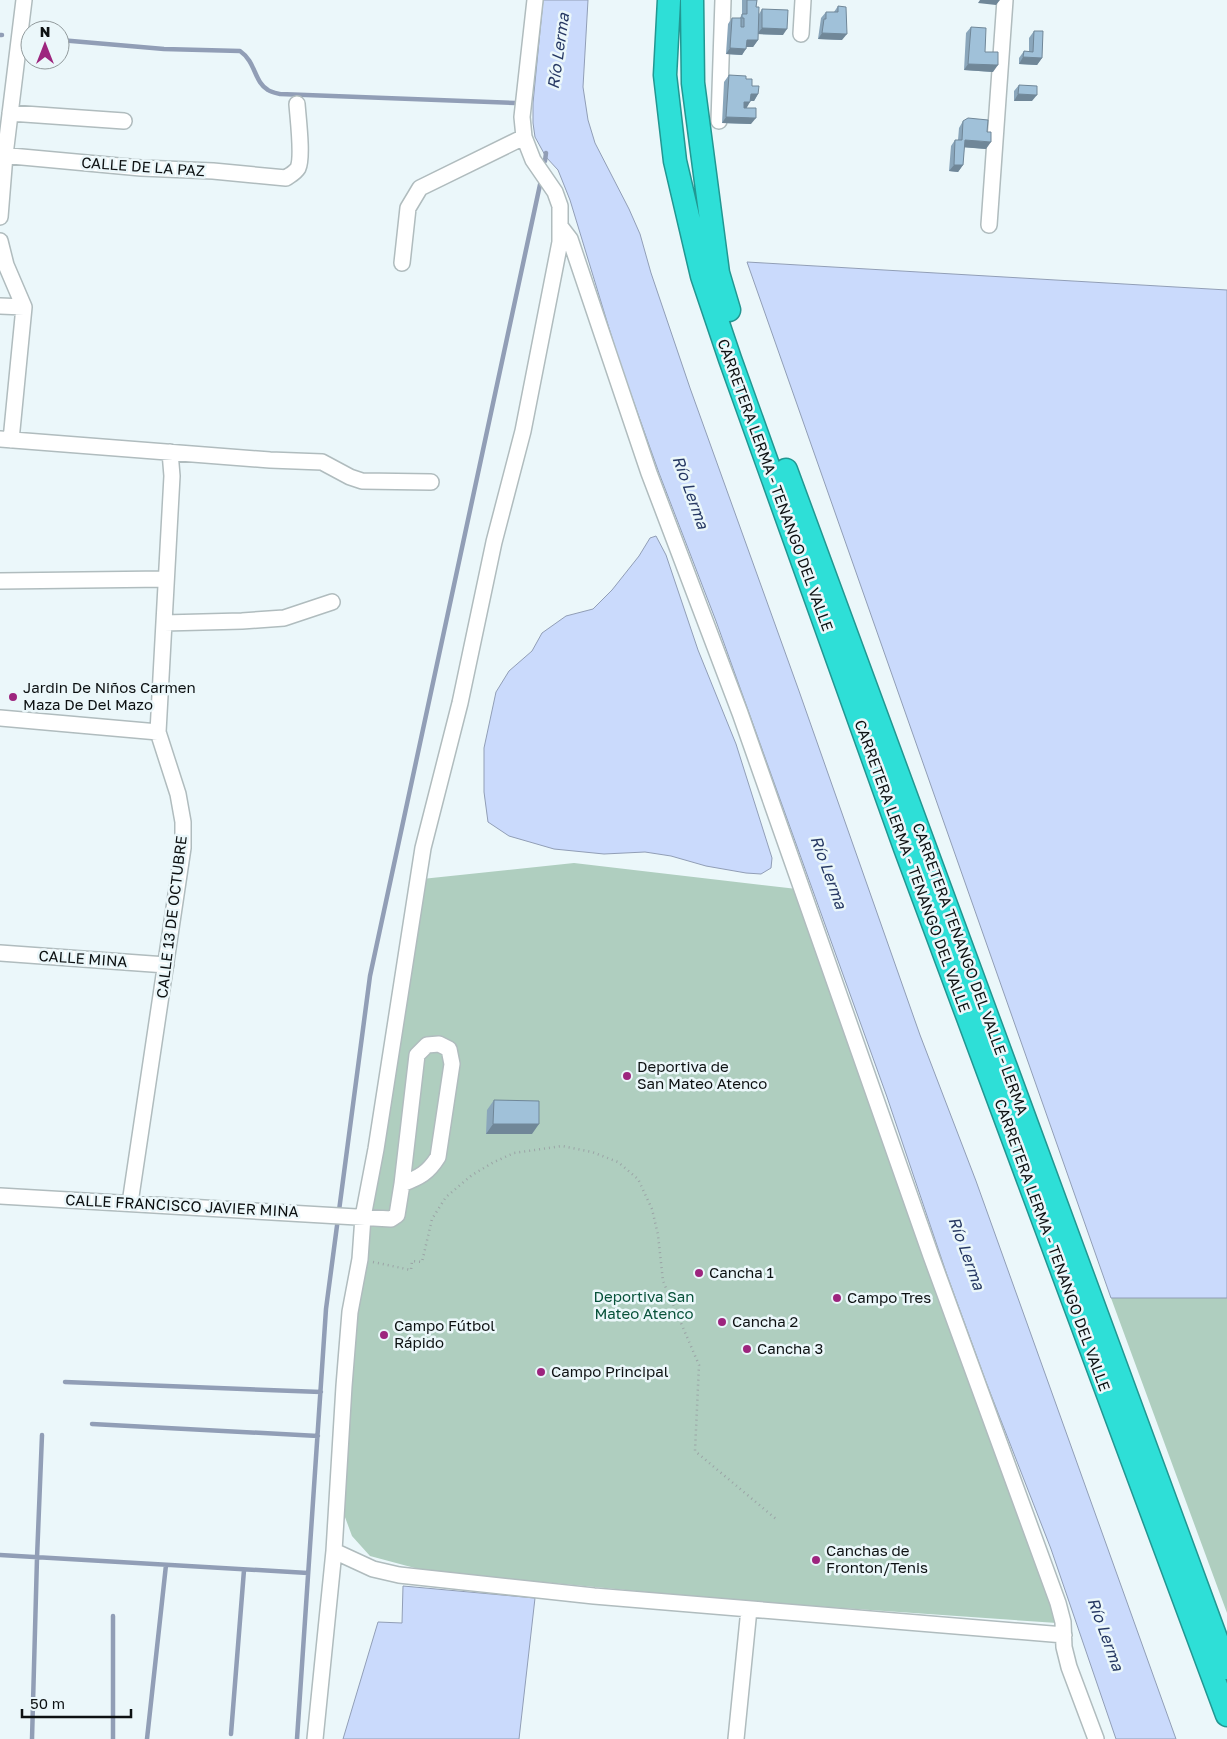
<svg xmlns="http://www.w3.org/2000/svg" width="1227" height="1739" viewBox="0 0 1227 1739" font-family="'Golos Text',sans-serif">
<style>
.green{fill:#afcebf}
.water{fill:#cadafc;stroke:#919eb6}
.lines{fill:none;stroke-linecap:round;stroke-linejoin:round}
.stream{stroke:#919eb6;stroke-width:4.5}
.minor-casing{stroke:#b0bcbe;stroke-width:18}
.highway-casing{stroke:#229792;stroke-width:25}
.path{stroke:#9ba4a6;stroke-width:2.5;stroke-dasharray:1 4;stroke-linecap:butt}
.minor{stroke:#fff;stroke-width:15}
.highway{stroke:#2edfd7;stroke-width:22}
.wall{fill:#8aa6bb}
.shaded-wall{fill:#708798}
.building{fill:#a0c1d9;stroke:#708798}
.poi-dot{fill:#9d257e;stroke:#ebf7fa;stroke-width:2}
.labels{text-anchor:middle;stroke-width:5;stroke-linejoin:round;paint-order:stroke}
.street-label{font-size:15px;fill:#0d1112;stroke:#ebf7fa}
.poi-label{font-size:15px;fill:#0d1112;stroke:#ebf7fa;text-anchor:start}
.park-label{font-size:15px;fill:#08523a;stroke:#ebf7fa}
.water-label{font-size:16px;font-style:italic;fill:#263863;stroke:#ebf7fa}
</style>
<rect width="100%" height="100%" fill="#ebf7fa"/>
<path class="green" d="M574,863L797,889L1057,1623L741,1601L426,1571L370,1556L352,1536L342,1509L359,1288L422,879Z
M1111,1298H1227V1613Z"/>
<path class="water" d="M543,0H588L583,87L588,120L595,143L629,209L640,234L651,273L690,388L799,691L920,1035L976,1181L1176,1739H1116L1051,1549L986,1382L947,1275L887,1097L716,621L659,473L619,361L570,200L558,170L546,157L535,137L533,123V103Z
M747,262L1227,290V1298H1111Z
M656,536L666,555L698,650L736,744L772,858L771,868L761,874L746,873L706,866L671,856L645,852L604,854L554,849L509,836L488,822L484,792V748L496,692L509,671L532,651L542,633L566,616L593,609L612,590L639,556L650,538Z
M403,1586L535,1598L519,1739H343L378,1622L402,1623Z"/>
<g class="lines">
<path class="stream" d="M0,35H2
M60,40L164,49L240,51C256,62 254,82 268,90C271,92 276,93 280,94L515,103
M545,161L546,153
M65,1382L321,1392
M92,1424L318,1436
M0,1555L308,1573
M113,1616V1739
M231,1734L244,1570
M32,1739L37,1558L42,1435
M147,1739L166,1565
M297,1739L326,1309L370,976L541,180"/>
<defs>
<path id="minor" d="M535,0L522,117L524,137L533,160L555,192L560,206V242L523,431L494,542L460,703L423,848L376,1149L363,1217L360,1259L350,1312L344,1386L334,1551L373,1569L399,1575L594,1596L1064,1635
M801,34L803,0
M10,113L124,121
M719,121L723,0
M0,155L141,168L213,171L286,178C290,175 295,173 298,168C303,157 298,118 297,104
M0,217L5,155L24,0
M989,225L1005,0
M560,226L570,239L649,473L740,713L931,1256L1058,1603L1063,1622L1064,1647L1069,1667L1096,1739
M0,241L6,265L24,307L11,440
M402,263L408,208L420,188L524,137
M0,306L24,307
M0,439L270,460L322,462L350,477L362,481L431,482
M0,581L166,579
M164,623L242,621L284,618L332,602
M0,718L158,732
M0,953L166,965
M439,1044L449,1049L452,1064L438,1157C428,1173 420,1177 402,1184L417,1055L427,1045Z
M0,1196L391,1219L397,1215L402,1184
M130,1203L183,848V822L178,794L158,732L172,476L170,452
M315,1739L334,1551
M736,1739L749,1609"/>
<path id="highway" d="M669,0L665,75L675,161L702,276L730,359L905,848L1227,1715
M692,0L693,83L718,273L729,310
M786,470L1227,1668"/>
</defs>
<use href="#minor" class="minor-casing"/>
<use href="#highway" class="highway-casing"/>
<path class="path" d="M373,1262L411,1270L412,1261L422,1262L432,1219L446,1197L472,1175L494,1162L514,1153L562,1146L592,1152L618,1162L638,1179L652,1209L658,1235L663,1281L699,1365L695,1451L776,1519"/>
<use href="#minor" class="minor"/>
<use href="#highway" class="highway"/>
</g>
<path class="wall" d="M742,0H757L756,7L759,14L762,9L783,35L758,34V40L753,47H746L742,55L726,54L728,24L732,18H740L742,14Z
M838,6L842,40L818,39L821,18L826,12H834Z
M971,27L985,52L993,72L964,70L966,33Z
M1034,31L1042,58L1037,65L1019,64V58L1024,51L1029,52V38Z
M729,75L746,79L758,94L754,101H750L746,108L751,124L722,123L724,82Z
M1019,85L1032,101H1014V91Z
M963,121L986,149L964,147L963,165L958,172L949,171L951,146L955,140H958L959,128Z
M494,1100L532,1134H486L487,1110Z"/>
<path class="shaded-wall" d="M980,0H1000L996,5L978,3Z
M762,28L787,29L783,35L757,34Z
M822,33L847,34L842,40L818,39Z
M747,40H758L753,47H742Z
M730,48L746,49L742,55L726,54Z
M1023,57L1042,58L1037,65L1019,64Z
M968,64L998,65L993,72L964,70Z
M751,94H758L754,101H746Z
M1018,94L1037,95L1032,101H1014Z
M744,102H750L746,109H740Z
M726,117L756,118L751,124L722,123Z
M965,140L991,142L986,149L960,147Z
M954,165H963L958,172L949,171Z
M493,1124H539L532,1134H486Z"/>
<path class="building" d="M747,0H757L756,7H759L758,40H747L746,49L730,48L732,18H741V27H744V18H742V14H747Z
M838,6L846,7L847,34L822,33L824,19H826V12H838Z
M762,9L788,10L787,29L762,28Z
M971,27L986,28L985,52H998V65L968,64Z
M1034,31H1043L1042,58L1023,57L1024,51L1033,52Z
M729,75L746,76V79H752V86H759L758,94H751L750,102H744V108H756V118L726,117Z
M1019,85L1037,86V95L1018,94Z
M968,118L988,120L987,132H991V142L965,140L963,165H954L955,140H962L963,121Z
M494,1100L539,1101V1124H493Z"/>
<g class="poi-dot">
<circle cx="13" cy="697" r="5"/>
<circle cx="627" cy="1076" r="5"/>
<circle cx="699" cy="1273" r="5"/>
<circle cx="837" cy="1298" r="5"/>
<circle cx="722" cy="1322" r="5"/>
<circle cx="384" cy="1335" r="5"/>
<circle cx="747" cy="1349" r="5"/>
<circle cx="541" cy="1372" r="5"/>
<circle cx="816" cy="1560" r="5"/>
</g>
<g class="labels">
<g class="street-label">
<text transform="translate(143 167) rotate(4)" y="5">CALLE DE LA PAZ</text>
<text transform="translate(775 485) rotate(70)" y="5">CARRETERA LERMA - TENANGO DEL VALLE</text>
<text transform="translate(912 866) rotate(70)" y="5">CARRETERA LERMA - TENANGO DEL VALLE</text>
<text transform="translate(172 917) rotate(-83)" y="5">CALLE 13 DE OCTUBRE</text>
<text transform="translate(83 959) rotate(4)" y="5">CALLE MINA</text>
<text transform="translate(970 969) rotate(70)" y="5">CARRETERA TENANGO DEL VALLE - LERMA</text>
<text transform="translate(182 1206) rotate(3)" y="5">CALLE FRANCISCO JAVIER MINA</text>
<text transform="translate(1052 1245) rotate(70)" y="5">CARRETERA LERMA - TENANGO DEL VALLE</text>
</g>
<g class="poi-label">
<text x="23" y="693">Jardin De Niños Carmen<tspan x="23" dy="17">Maza De Del Mazo</tspan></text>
<text x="637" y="1072">Deportiva de<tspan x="637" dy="17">San Mateo Atenco</tspan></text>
<text x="709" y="1278">Cancha 1</text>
<text x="847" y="1303">Campo Tres</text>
<text x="732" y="1327">Cancha 2</text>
<text x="394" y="1331">Campo Fútbol<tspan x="394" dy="17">Rápido</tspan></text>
<text x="757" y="1354">Cancha 3</text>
<text x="551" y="1377">Campo Principal</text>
<text x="826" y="1556">Canchas de<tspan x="826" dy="17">Fronton/Tenis</tspan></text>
</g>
<g class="park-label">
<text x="644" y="1302">Deportiva San<tspan x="644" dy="17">Mateo Atenco</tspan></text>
</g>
<g class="water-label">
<text transform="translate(558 51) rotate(-82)" y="6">Río Lerma</text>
<text transform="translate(691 492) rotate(70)" y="6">Río Lerma</text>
<text transform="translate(829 872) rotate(70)" y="6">Río Lerma</text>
<text transform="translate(967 1253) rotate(70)" y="6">Río Lerma</text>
<text transform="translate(1106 1634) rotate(70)" y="6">Río Lerma</text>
</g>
</g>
<g transform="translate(45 45)"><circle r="24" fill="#ebf7fa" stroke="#929b9d"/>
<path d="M0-4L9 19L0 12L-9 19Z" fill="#9d257e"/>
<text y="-8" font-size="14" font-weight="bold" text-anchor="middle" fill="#0d1112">N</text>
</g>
<path d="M22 1709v8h109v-8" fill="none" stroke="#0d1112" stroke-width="2.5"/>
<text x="30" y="1709" font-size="15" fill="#0d1112" stroke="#ebf7fa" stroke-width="4" paint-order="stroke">50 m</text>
</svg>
